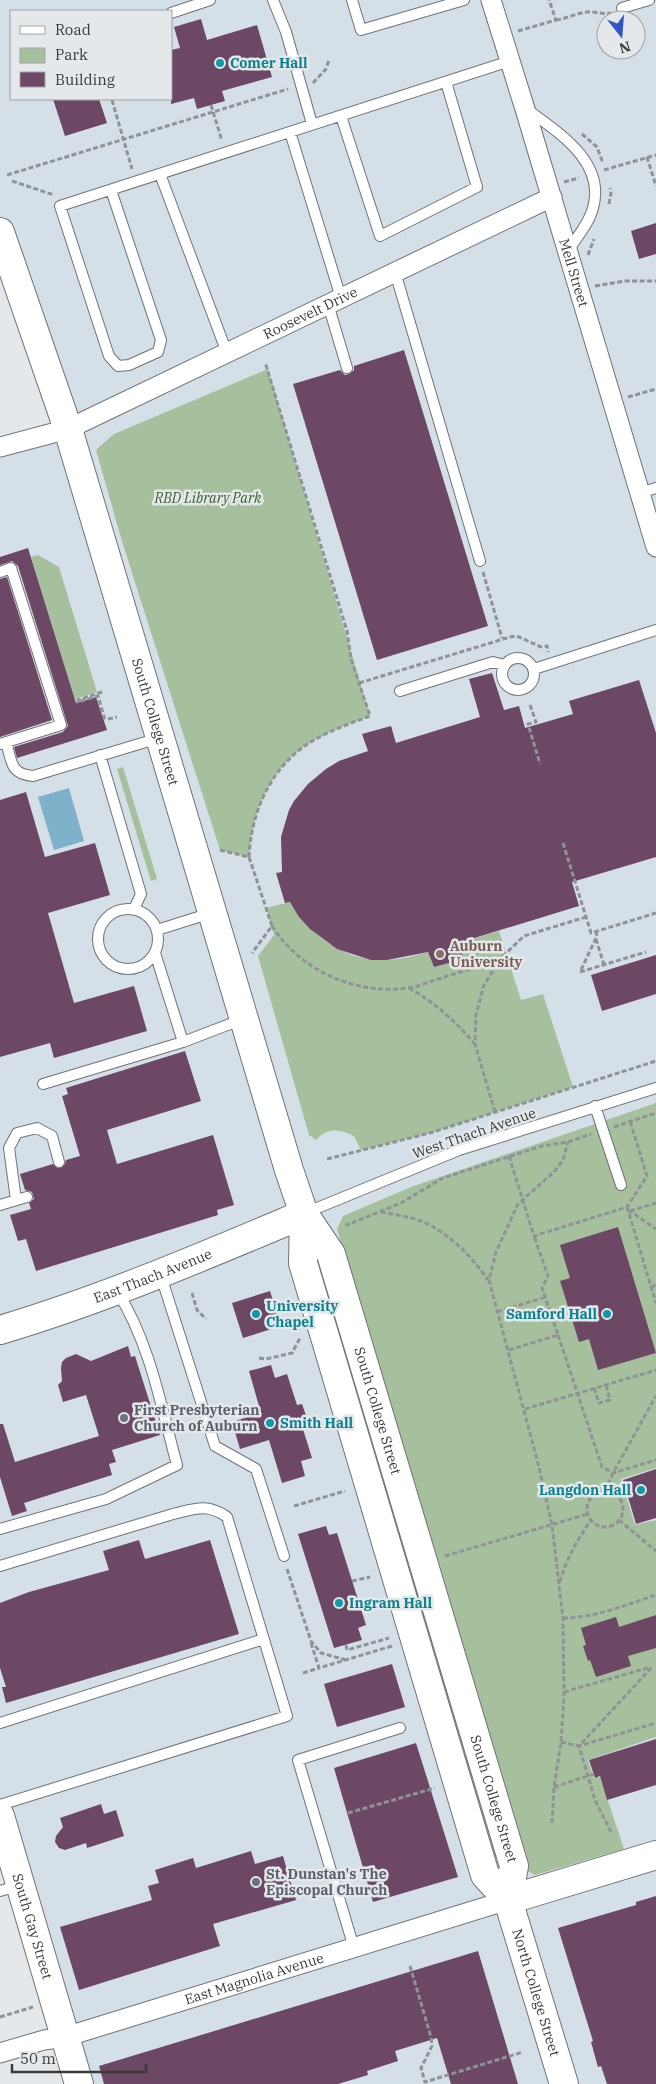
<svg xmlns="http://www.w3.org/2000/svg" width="656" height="2084" viewBox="0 0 656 2084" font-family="'IBM Plex Serif',serif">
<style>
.built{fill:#d4dfe7;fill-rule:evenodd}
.green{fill:#a6c09e}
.water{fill:#7fb1cb}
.building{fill:#6c4865}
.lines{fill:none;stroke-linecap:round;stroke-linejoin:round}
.lane-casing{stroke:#707376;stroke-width:12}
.street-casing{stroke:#707376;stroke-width:21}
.secondary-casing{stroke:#707376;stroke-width:30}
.primary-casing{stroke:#707376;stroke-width:30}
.path{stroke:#909395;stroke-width:3;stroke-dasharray:5 2.5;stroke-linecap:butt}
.lane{stroke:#fff;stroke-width:10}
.street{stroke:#fff;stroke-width:19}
.secondary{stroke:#fff;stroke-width:28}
.primary{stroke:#fff;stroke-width:28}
.culture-dot{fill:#0f9aa8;stroke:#e4e8eb;stroke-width:2}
.education-dot{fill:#8d6e63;stroke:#e4e8eb;stroke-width:2}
.worship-dot{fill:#6b7280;stroke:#e4e8eb;stroke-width:2}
.labels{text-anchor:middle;stroke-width:5;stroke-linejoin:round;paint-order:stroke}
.culture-label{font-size:14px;font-weight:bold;fill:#0d838f;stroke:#e4e8eb;text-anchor:start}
.street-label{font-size:14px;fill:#393b3c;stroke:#e4e8eb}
.park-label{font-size:14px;font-style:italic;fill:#365e28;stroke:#e4e8eb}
.education-label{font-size:14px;font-weight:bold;fill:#785e54;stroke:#e4e8eb;text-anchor:start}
.worship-label{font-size:14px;font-weight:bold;fill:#5b616d;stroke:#e4e8eb;text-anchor:start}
</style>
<rect width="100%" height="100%" fill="#e4e8eb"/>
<path class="built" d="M0,0H656V2084H79L0,1816V447L67,429L0,223ZM11,11H171V99H11ZM606,20H636V50H606Z"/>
<path class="green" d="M268,369L370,716C351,723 332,730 314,740C272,764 251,811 249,857L220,850L121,538L96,450L114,434Z
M38,555L59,567L97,692L75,699L31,557Z
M123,767L157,879L151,881L117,769Z
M290,902C310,936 346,962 387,960C401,959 415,956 428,952L434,967L463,959L458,943L499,931L521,1000L543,994L573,1087L430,1133L361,1150L354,1136C340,1129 327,1127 316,1140L309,1135L258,956L274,935L266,908Z
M656,1103V1468L621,1479L635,1525L656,1520V1737L588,1760L594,1778L600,1777L624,1849L535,1875L525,1870L337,1229L343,1216L411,1187Z
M319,1274L413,1561L403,1559Z
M406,1569L415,1570L501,1855L494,1858Z"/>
<path class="water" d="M69,788L84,841L54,850L38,797Z"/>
<path class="building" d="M201,19L207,40L257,25L272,77L222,91L225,101L197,109L194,98L171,104V50L180,48L174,27Z
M53,99H99L107,123L65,136Z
M656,223V254L639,259L631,231Z
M404,350L488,626L377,660L293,384L340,370L345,375L349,374L354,370V366Z
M28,548L76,703L96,697L107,730L17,758L14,747L63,732L68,726L18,566L12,561L0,565V557Z
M7,577L52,720L0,737V579Z
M492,673L504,710L519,706L525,728L573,714L569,701L639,680L656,733V857L572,882L579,906L458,943L464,959L434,967L428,952L387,960H371L337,949L310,929L299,917L290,902L285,903L276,873L282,872L281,837L289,810L294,801L308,784L326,769L339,761L368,751L362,734L391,726L396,743L480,717L469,679Z
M26,792L45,857L95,843L110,895L48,913L74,1003L134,986L147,1031L54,1058L50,1043L0,1057V800Z
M656,955V994L602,1011L591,975Z
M185,1051L201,1101L107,1130L117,1164L213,1135L234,1205L217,1210L218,1215L36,1271L26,1239L18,1241L10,1215L31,1209L29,1203L34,1199L32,1192L25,1190L20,1174L53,1164L57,1168H61L65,1164L66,1160L80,1156L62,1096L68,1094L66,1088Z
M618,1227L656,1353L598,1370L589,1339L579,1342L560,1281L570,1278L560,1245Z
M270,1291L281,1326L243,1338L232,1303Z
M128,1346L131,1357L135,1356L160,1435L112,1450L116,1462L109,1464L112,1475L24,1503L27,1511L12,1516L0,1477V1424H3L15,1462L99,1436L86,1395L63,1402L58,1385L62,1381L61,1368L62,1362L66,1358L76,1354L91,1361Z
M271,1365L275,1378L287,1374L297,1405L302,1404L309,1424L302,1426L312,1458L301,1461L305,1476L282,1483L269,1440L240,1449L232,1422L261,1413L249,1371Z
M656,1469V1518L636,1524L623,1480Z
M326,1526L329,1535L337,1533L366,1625L358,1628L362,1640L334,1648L298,1534Z
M139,1540L145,1559L210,1540L239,1634L6,1703L2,1687H6L0,1668V1603L29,1592L109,1570L103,1551Z
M656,1615V1648L628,1656L631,1666L596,1677L590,1660L588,1661L583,1646L586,1645L581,1628L616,1617L619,1627Z
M392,1664L405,1707L337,1727L324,1684Z
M656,1739V1785L607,1800L600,1776L595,1778L589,1760Z
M416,1743L458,1877L373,1902L334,1768Z
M101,1804L104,1814L116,1810L124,1836L87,1848L86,1843L65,1850L59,1848L55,1842L56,1836L63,1827L60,1818Z
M251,1851L255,1864L283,1856L296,1900L213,1924L220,1946L79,1990L60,1927L152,1900L148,1886L159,1883L155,1870L193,1858L196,1868Z
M656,1896V2084H607L601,2066L598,2067L591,2042L593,2041L558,1928L636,1905V1902Z
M478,1951L518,2084H451L437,2038L395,2051L398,2061L367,2071L368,2075L338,2084H104L99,2066Z"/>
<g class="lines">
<defs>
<path id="lane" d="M273,0L286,32L312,124
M352,0L361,30L464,0
M622,8L649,0
M171,13L210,0
M528,110C559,133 606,162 593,208C589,224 576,238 568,251
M341,116L380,236L477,187L446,82
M290,132L341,298
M160,174L227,353
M111,190L161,340L158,352L129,365L118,366L109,356L60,206L510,61
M395,272L480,561
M328,304L347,368
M639,493L656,488
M0,572L11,568L61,725L0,744
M502 674a16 16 0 1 1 32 0a16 16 0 1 1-32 0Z
M534,669L656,630
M400,691L493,662L504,665
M6,742C12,762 10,774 33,776L159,738
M100,755L141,894L134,909
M98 939a30 30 0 1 1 60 0a30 30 0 1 1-60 0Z
M157,930L211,913
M155,953L183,1042
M43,1084L183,1042L243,1019
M595,1106L621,1185
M16,1200L9,1148L17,1133L37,1128L52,1136L59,1162
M0,1205L27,1197
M305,1213L459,1150L656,1088
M160,1273L215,1446L256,1469L284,1556
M0,1529L106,1499L177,1465C161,1406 150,1343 117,1291
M0,1566L173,1514C195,1509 207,1503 227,1517L287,1716L0,1805
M0,1723L264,1639
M0,1891L18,1886
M354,1948L298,1760L400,1728"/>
<g id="street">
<path id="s1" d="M491,0L525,109L656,547"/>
<path id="s2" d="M0,447L68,429L552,197"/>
<path id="s3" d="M0,2053L44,2040L65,2037L508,1900"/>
</g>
<g id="secondary">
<path id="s4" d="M0,1330C104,1299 204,1256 304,1214"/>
<path id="s5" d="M0,1816L79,2084"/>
<path d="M508,1900L656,1855"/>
</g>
<g id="primary">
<path id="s6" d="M0,232L68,429L289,1170L304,1214L331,1254L514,1866L508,1900"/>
<path id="s7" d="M304,1214L303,1263L485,1875L508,1900L564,2084"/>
</g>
</defs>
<use href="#lane" class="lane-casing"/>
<use href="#street" class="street-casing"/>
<use href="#secondary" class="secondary-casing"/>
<use href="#primary" class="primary-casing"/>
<path class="path" d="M556,20C566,19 576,13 587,12C595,11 602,15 611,13
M518,31L556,20L549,0
M313,83L326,69L329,60
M112,100L132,169
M211,105L222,141
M582,134L597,147L603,163
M647,157L656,186
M604,170L656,155
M7,175L288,89
M12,181L54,195
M564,182L579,178
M609,204L611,193L610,188
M588,255L594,239
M595,286L625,281H656
M628,397L656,389
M483,572L502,638
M359,683L510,637L517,636L541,647L547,646L548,652
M102,692L78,700V702L98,696L105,720
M530,705L536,722L528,724L540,764
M108,719L117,717
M563,843L591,933L656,913
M220,850L249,857L272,926L252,953
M249,857C251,811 272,764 314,740C332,730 351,723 370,716L351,659L347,631L265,362
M272,926C301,971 355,995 408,988C418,987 428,982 438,979C458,973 479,966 500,960
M596,931L597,936L580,972L646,952
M596,939L604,965
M409,988C434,1002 455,1021 474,1043
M495,1112L475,1044L476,1015L484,985L502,957L524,936L586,917
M614,1127L656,1113
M509,1156L534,1236L627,1207L647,1176L630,1121
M327,1159L430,1133L656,1061
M627,1207L656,1303
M628,1211H630L656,1229
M630,1211L656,1203
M381,1212C392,1214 404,1216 415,1219C444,1228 471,1255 488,1280
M346,1223L347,1225L401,1203L443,1178L542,1146L568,1142L591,1134
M651,1287L656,1285
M192,1293L197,1310L206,1319
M497,1312L545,1297
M558,1335L602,1467L613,1473L656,1460
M509,1350L558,1335L542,1288L548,1276L534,1236
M259,1358L266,1359L292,1353L300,1338
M594,1388L599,1403L610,1400L606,1385
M525,1409L656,1370
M605,1491L613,1473L656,1396
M587 1509a18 18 0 1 1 36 0a18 18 0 1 1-36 0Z
M294,1506L345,1491
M619,1520L656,1551
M445,1556L588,1514
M287,1569L311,1641L321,1653L346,1660
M352,1581L370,1577
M560,1582C566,1559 578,1539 591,1520
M563,1618C594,1618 626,1605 656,1595
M311,1643L319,1668L392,1646
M346,1645L347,1650L389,1638
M303,1673L319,1668
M564,1692L651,1667
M561,1742L579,1746L652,1667
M554,1787L594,1774
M348,1813L435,1788
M552,1823L554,1787L561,1742L564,1698L563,1618L559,1585L552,1525L539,1467L489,1280L496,1252L518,1204L554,1172L563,1160L568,1142
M611,1832L595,1800L579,1746L656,1723
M410,1966L431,2037L432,2046L421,2068L425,2082L523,2052
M0,2017L33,2007"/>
<use href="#lane" class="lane"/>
<use href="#street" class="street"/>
<use href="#secondary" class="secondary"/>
<use href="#primary" class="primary"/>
</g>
<g class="culture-dot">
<circle cx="220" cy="63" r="5"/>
<circle cx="256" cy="1314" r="5"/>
<circle cx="607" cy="1314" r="5"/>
<circle cx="270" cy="1423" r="5"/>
<circle cx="641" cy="1490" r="5"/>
<circle cx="339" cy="1603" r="5"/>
</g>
<circle class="education-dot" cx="440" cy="954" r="5"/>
<g class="worship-dot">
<circle cx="124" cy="1418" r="5"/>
<circle cx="256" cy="1882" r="5"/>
</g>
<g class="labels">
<g class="culture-label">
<text x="230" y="68">Comer Hall</text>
<text x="266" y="1311">University<tspan x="266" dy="16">Chapel</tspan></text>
<text x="597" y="1319" text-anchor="end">Samford Hall</text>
<text x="280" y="1428">Smith Hall</text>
<text x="631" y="1495" text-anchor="end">Langdon Hall</text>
<text x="349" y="1608">Ingram Hall</text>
</g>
<g class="street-label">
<text dy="5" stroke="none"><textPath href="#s1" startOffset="285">Mell Street</textPath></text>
<text dy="5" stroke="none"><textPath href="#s2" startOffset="339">Roosevelt Drive</textPath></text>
<text dy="5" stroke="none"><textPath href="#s6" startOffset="514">South College Street</textPath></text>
<text transform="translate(474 1133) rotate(-19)" y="5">West Thach Avenue</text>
<text dy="5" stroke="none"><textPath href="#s4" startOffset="162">East Thach Avenue</textPath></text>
<text dy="5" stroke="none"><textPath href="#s6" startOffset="1240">South College Street</textPath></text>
<text dy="5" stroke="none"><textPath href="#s6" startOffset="1645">South College Street</textPath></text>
<text dy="5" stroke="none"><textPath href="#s5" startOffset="115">South Gay Street</textPath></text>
<text dy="5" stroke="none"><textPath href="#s3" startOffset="265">East Magnolia Avenue</textPath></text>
<text dy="5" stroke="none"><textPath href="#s7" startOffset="818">North College Street</textPath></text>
</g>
<g class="park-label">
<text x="208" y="503">RBD Library Park</text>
</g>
<g class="education-label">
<text x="450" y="951">Auburn<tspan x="450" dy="16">University</tspan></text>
</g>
<g class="worship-label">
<text x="134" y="1415">First Presbyterian<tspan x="134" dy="16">Church of Auburn</tspan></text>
<text x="266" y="1879">St. Dunstan's The<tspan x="266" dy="16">Episcopal Church</tspan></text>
</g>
</g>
<rect x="10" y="10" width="162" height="90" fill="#e4e8eb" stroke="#a0a3a5"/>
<rect x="20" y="26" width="25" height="8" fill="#ffffff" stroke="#a0a3a5"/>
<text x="55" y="35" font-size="15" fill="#393b3c">Road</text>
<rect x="20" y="48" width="25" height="15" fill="#a6c09e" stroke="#a0a3a5"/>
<text x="55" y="60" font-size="15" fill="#393b3c">Park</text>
<rect x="20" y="72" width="25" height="15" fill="#6c4865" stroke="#a0a3a5"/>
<text x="55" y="85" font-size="15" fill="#393b3c">Building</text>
<g transform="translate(621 35) rotate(163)"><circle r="24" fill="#e4e8eb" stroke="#a0a3a5"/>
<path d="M0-4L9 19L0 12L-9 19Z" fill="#3155c5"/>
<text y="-8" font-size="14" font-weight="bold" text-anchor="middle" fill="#393b3c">N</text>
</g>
<path d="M12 2064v8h134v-8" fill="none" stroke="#393b3c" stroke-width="2.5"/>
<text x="20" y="2064" font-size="15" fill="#393b3c" stroke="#e4e8eb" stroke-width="4" paint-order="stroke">50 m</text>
</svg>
